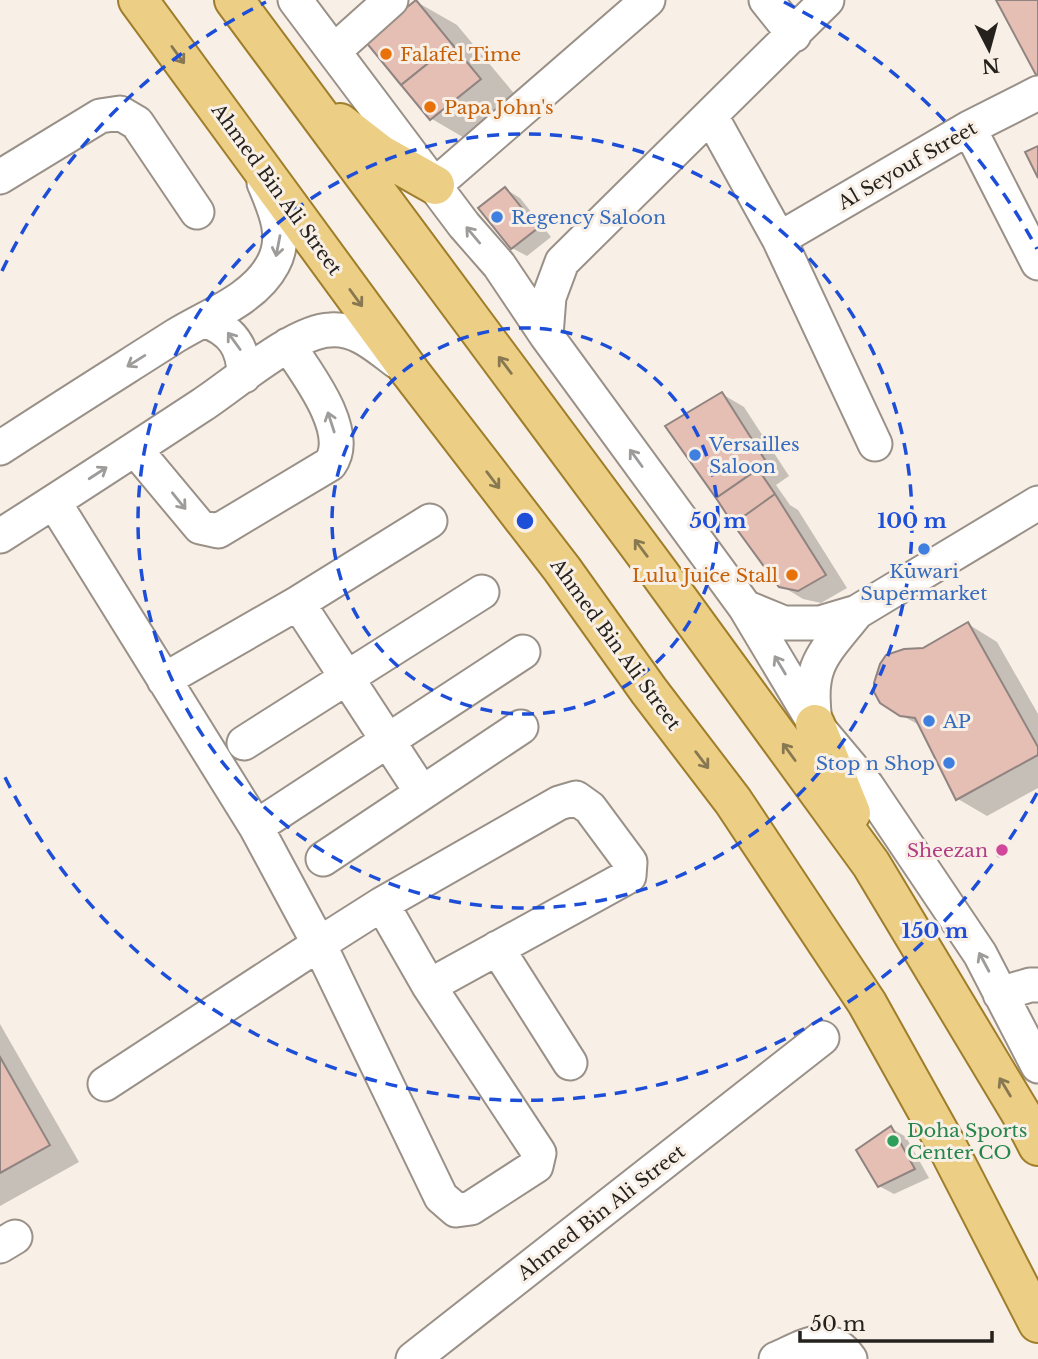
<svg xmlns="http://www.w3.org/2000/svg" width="1038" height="1359" viewBox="0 0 1038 1359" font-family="'Libre Baskerville',serif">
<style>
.shadow{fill:#0003}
.building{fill:#e5beb4;stroke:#908481;stroke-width:2}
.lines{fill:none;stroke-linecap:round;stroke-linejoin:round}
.minor-casing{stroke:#999088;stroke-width:37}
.major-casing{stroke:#9e7d2b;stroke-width:42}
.minor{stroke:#fff;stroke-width:33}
.major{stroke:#ecce84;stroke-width:38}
.oneway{stroke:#887851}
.oneway2{stroke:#9d9c9a}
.ring{fill:none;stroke:#1d4ed8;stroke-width:3.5;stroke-dasharray:12 9}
.food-dot{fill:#e8710a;stroke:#f8efe6;stroke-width:2.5}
.shop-dot{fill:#3f7fe0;stroke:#f8efe6;stroke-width:2.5}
.hotel-dot{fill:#d1479c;stroke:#f8efe6;stroke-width:2.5}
.leisure-dot{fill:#2e9e5b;stroke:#f8efe6;stroke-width:2.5}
.labels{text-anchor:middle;stroke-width:6;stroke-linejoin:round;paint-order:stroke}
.food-label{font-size:19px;fill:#c56008;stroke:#f8efe6;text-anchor:start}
.street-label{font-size:19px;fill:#25221e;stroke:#f8efe6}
.shop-label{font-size:19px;fill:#366cbe;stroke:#f8efe6;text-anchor:start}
.hotel-label{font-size:19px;fill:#b23c85;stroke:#f8efe6;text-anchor:end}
.leisure-label{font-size:19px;fill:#27864d;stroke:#f8efe6;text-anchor:start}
.centre{fill:#1d4ed8;stroke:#f8efe6;stroke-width:3.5}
.ring-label{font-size:21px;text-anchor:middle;font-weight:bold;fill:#1d4ed8;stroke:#f8efe6;stroke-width:6;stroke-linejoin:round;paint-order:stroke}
</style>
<rect width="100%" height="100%" fill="#f8efe6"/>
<path class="shadow" d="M415,1L457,25L522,103L473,143L432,119L367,41Z
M505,189L520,198L551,237L527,256L512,248Z
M722,394L744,407L789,476L776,485L790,505L798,510L847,588L821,603L803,599L780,585Z
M968,624L997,642L1038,714V788L987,816L958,799L921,726L901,715L924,649Z
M0,1024L79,1162L0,1206Z
M891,1128L906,1137L929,1178L894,1194L879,1186Z"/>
<path class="building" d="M416,0L452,44L401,85L365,41Z
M996,0H1038V74L1036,75Z
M452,44L481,79L430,120L401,85Z
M1038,146V178L1025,152Z
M505,187L538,228L511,249L478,208Z
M722,392L767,463L716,498L665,426Z
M758,469L775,494L733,524L716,498Z
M775,494L826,575L798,591L779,587L733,524Z
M968,622L1038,747V755L956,800L915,718L900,716L880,703L874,692V683L880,664L886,655L904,649L923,648Z
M0,1057L50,1145L0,1173Z
M891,1126L915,1169L878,1187L856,1150Z"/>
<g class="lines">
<defs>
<path id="minor" d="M295,0L464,225L499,265L546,335L745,607L815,724L867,786L980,954L1038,1066
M766,0L794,35
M334,51L391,0
M711,116L779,239L875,444
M969,128L1038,263
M0,177L100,116L120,113L137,123L197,212
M435,185L648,0
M779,239L969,128L1038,93
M204,320C232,330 244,347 244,376
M546,335L549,297L562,262L827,0
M0,448C58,410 117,373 175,336C207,316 254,300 273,264C288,237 275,209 264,183
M135,449L200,527L218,531L330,464C353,432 306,372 288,345
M54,502L256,827L319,944L105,1084
M0,536C68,493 135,449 202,405C234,384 295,331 330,330C357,328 376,346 396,361
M298,603L422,793L521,727
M745,607L784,623H820L857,612L1038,503
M164,680L298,603L430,521
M815,721C807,664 823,655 857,612
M244,743L482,592
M576,798L590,808L630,862L629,876L429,986L539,1153L536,1166L471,1208L456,1210L441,1197L319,944L382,904L559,803Z
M256,827L523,652
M323,859L422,793
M382,904L429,986
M497,948L570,1063
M1000,994L1030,985H1038
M0,1246L15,1237
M413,1359L822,1038
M776,1359C802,1348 829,1328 850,1359"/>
<path id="major" d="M138,0L411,373L562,569L649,691L733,801L867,1003L949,1150L1038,1323
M234,0L660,574L871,864L1023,1117L1038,1146
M340,123L380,154L435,185
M815,724L851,813"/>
</defs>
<use href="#minor" class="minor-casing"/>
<use href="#major" class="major-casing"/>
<use href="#minor" class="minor"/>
<use href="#major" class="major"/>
</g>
<defs><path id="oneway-shaft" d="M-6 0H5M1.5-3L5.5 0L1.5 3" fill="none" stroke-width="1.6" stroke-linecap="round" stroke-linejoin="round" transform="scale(1.75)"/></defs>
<g class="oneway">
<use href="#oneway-shaft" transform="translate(178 55) rotate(54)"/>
<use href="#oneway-shaft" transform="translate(356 298) rotate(54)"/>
<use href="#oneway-shaft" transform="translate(505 365) rotate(-127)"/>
<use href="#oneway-shaft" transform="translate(493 480) rotate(53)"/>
<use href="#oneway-shaft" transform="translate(641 548) rotate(-127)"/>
<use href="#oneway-shaft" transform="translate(789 752) rotate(-126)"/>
<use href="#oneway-shaft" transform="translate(702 760) rotate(53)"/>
<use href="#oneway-shaft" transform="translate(1005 1087) rotate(-121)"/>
</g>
<g class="oneway2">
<use href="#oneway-shaft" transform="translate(473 235) rotate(-130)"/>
<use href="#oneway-shaft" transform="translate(278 246) rotate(101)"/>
<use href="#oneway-shaft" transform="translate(234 341) rotate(-126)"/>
<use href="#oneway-shaft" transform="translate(136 361) rotate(148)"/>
<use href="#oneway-shaft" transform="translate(331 422) rotate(-108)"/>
<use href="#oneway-shaft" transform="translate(636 458) rotate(-126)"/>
<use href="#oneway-shaft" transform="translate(98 473) rotate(-33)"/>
<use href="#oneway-shaft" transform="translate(179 501) rotate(51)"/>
<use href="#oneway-shaft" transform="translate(780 665) rotate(-121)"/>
<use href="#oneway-shaft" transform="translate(984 962) rotate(-118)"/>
</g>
<g class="ring">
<circle cx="525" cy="521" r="193"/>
<circle cx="525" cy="521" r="387"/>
<path d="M1037 793A580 580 0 0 1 2 771M2 271A580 580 0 0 1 266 2M784 2A580 580 0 0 1 1037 249"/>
</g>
<g class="food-dot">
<circle cx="386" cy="54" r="7"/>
<circle cx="430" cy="107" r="7"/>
<circle cx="792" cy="575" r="7"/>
</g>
<g class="shop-dot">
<circle cx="497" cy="217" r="7"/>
<circle cx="695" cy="455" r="7"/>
<circle cx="924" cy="549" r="7"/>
<circle cx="929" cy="721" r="7"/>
<circle cx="949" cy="763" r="7"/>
</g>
<circle class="hotel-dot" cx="1002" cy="850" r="7"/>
<circle class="leisure-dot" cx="893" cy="1141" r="7"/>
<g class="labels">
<g class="food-label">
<text x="400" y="61">Falafel Time</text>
<text x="444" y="114">Papa John's</text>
<text x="778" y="582" text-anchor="end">Lulu Juice Stall</text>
</g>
<g class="street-label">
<text transform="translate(907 165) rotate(-30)" y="7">Al Seyouf Street</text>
<text transform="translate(277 189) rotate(54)" y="7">Ahmed Bin Ali Street</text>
<text transform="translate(616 644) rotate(54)" y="7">Ahmed Bin Ali Street</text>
<text transform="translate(601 1212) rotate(-38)" y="7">Ahmed Bin Ali Street</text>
</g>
<g class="shop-label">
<text x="511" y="224">Regency Saloon</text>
<text x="709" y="451">Versailles<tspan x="709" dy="22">Saloon</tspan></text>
<text x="924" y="578" text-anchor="middle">Kuwari<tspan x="924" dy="22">Supermarket</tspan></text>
<text x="943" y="728">AP</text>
<text x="935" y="770" text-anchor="end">Stop n Shop</text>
</g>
<g class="hotel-label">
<text x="988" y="857">Sheezan</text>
</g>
<g class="leisure-label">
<text x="907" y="1137">Doha Sports<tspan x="907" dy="22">Center CO</tspan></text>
</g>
</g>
<circle cx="525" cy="521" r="10" class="centre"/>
<g class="ring-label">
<text x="718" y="528">50 m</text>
<text x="912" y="528">100 m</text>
<text x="935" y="938">150 m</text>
</g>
<g transform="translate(989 49) rotate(174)" stroke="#f8efe6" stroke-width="5" paint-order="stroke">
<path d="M0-5L12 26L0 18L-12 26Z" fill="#25221e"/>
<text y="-10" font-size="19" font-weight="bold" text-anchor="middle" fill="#25221e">N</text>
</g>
<path d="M800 1331v10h192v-10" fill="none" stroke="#25221e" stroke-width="3.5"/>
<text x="810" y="1331" font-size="21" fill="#25221e" stroke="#f8efe6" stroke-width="5" paint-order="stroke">50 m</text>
</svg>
